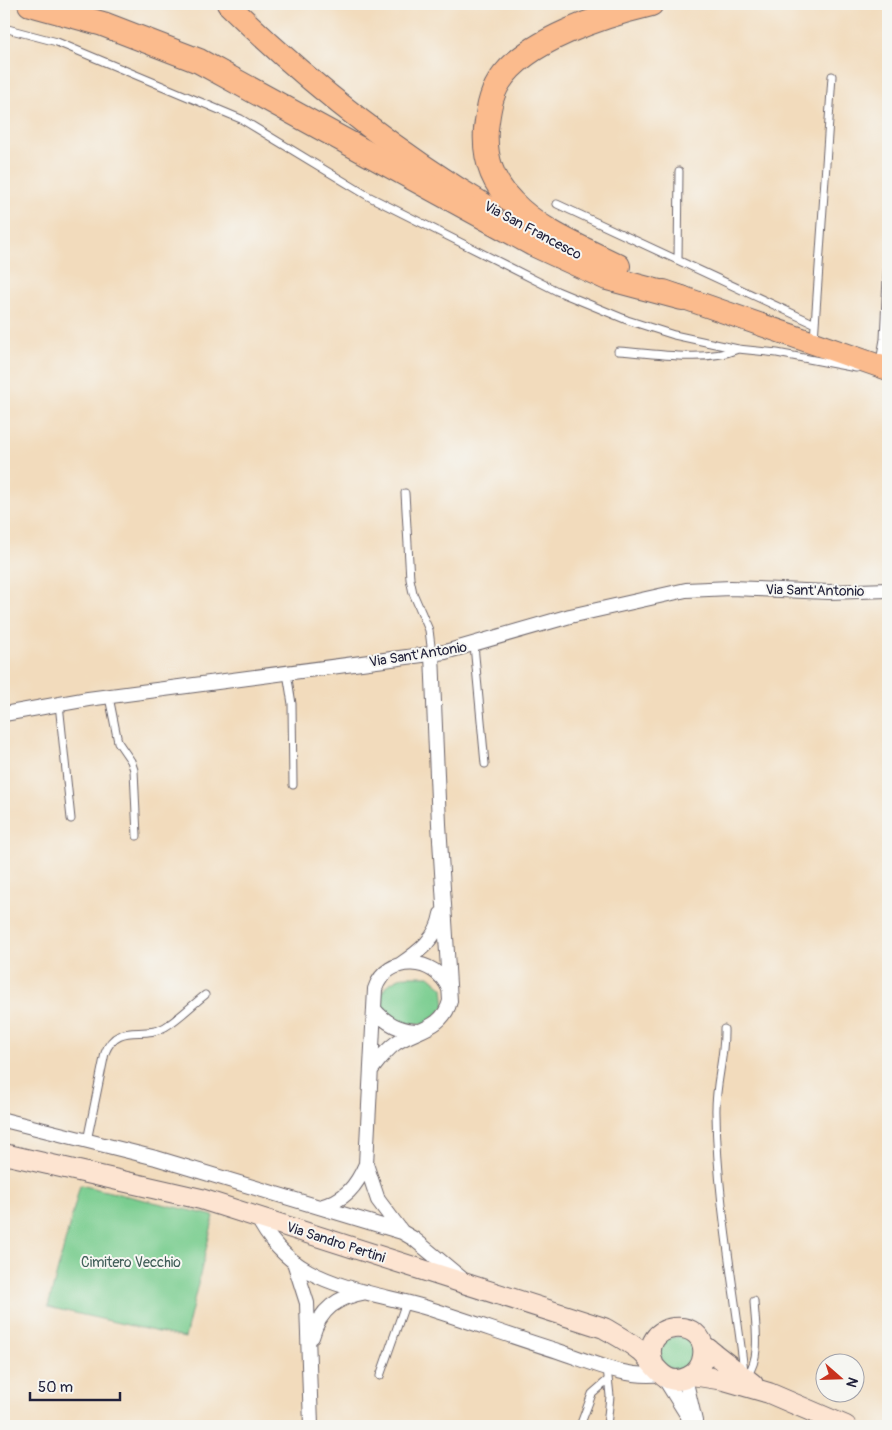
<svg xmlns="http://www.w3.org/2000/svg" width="892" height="1430" viewBox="0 0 892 1430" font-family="Pangolin,sans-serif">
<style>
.green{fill:#7acd90;stroke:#4e7866}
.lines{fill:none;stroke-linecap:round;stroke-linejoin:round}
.service-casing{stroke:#6b6368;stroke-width:9}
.minor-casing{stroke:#6b6368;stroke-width:16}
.secondary-casing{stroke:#6b6368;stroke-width:22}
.primary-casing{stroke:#6b6368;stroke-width:24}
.trunk-casing{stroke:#6b6368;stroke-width:26}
.service{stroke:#fff;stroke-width:7}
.minor{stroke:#fff;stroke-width:14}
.secondary{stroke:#fde4d1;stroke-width:20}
.primary{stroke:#fbbb8d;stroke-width:22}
.trunk{stroke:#fbbb8d;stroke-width:24}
.labels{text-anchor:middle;stroke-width:4;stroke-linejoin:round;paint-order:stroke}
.street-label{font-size:14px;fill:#22223b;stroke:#f6f6f2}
.park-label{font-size:14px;fill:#415e59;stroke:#f6f6f2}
</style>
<rect width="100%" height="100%" fill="#f6f6f2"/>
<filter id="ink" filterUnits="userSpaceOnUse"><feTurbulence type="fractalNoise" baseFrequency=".02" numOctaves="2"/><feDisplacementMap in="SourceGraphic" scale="10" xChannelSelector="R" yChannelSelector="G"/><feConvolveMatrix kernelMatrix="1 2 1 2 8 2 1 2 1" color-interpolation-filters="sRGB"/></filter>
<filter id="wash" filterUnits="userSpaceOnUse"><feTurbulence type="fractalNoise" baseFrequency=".0096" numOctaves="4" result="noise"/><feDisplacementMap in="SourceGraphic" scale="20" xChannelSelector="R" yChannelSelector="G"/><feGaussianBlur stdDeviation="1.12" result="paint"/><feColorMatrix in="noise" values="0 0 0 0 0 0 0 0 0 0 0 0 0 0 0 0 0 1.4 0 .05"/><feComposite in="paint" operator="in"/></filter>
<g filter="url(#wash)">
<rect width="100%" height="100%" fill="#f2dbbc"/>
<path class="green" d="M406,976H429L443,988L445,1007L425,1024L400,1023L382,1010C376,992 389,980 406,976Z
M80,1185L214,1216L185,1338L48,1307Z
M684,1336L693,1344V1362L679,1372L663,1365L659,1348L666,1338Z"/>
</g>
<g filter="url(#ink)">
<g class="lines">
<defs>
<path id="service" d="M4,28L57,42L241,119L368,196L557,291L627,320L674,335L738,349L777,353L856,368
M557,204L815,324
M678,260L679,171
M814,340L832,76
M618,351C654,353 705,363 738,349
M880,362L884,339L888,258
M405,493L410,579L413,593L429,630L432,654
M474,645L485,764
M287,673L292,704L293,785
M109,697L118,742L131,761L134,770L137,836
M59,704L71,819
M724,1029C725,1058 715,1084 716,1113C717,1200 734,1285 744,1371
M87,1141L105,1053C117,1021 143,1040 165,1027C180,1018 192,1005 205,995
M607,1368L610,1396L607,1426
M380,1376L406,1302
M747,1376C762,1356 755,1325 754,1301
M580,1426L592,1394L608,1380"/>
<path id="minor" d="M4,714L88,699L445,652L570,616L686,590L731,588L829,592L888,590
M401,964C420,951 437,938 441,914
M374,1009C386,1024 400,1031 419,1031
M372,1069C379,1060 386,1050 396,1043C417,1029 443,1029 450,1001L439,824L432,654
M4,1120L156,1158L402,1232L414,1239L461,1278
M320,1207C345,1200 356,1187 366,1164
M257,1216C267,1238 286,1259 308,1271C342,1290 386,1296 424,1307C469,1321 513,1337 558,1351C591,1362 626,1379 661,1374
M402,1232L378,1200L366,1164L375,989C387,953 436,957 449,989
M294,1262L307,1303L311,1426
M312,1337C320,1309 337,1297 366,1292
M663,1376L694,1426
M685,1378L695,1421"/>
<path id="secondary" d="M4,1154L201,1199L604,1328C616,1335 628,1341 639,1350C655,1362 663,1389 688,1377C696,1373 702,1365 703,1356C709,1314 635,1320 654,1366
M702,1344L753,1384
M692,1375L724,1380L769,1393L846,1426"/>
<path id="primary" d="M228,4C307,82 393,150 488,207
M664,291L888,369"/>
<path id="trunk" d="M30,4L103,24L199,61L533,244L607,278L682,298
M618,266C582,248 539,231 512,202C492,182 484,157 486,129C488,113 490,96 499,82C525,40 605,15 651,4"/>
</defs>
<use href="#service" class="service-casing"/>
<use href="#minor" class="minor-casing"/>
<use href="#secondary" class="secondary-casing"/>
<use href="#primary" class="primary-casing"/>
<use href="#trunk" class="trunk-casing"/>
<use href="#service" class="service"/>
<use href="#minor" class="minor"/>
<use href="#secondary" class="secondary"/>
<use href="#primary" class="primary"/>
<use href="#trunk" class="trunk"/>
</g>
</g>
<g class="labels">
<g class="street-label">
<text transform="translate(533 230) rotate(28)" y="5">Via San Francesco</text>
<text transform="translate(815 590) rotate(1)" y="5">Via Sant'Antonio</text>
<text transform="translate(418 654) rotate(-9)" y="5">Via Sant'Antonio</text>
<text transform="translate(336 1242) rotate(18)" y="5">Via Sandro Pertini</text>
</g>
<g class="park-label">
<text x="131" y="1267">Cimitero Vecchio</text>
</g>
</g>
<rect width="892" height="1430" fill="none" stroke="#f6f6f2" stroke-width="20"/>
<g transform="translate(840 1378) rotate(110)"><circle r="24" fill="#f6f6f2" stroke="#a1a1a9"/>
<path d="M0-4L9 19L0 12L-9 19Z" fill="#c8321e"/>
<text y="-8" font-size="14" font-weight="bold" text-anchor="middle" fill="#22223b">N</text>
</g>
<path d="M30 1392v8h90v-8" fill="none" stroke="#22223b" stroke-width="2.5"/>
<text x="38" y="1392" font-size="15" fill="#22223b" stroke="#f6f6f2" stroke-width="4" paint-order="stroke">50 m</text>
</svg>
